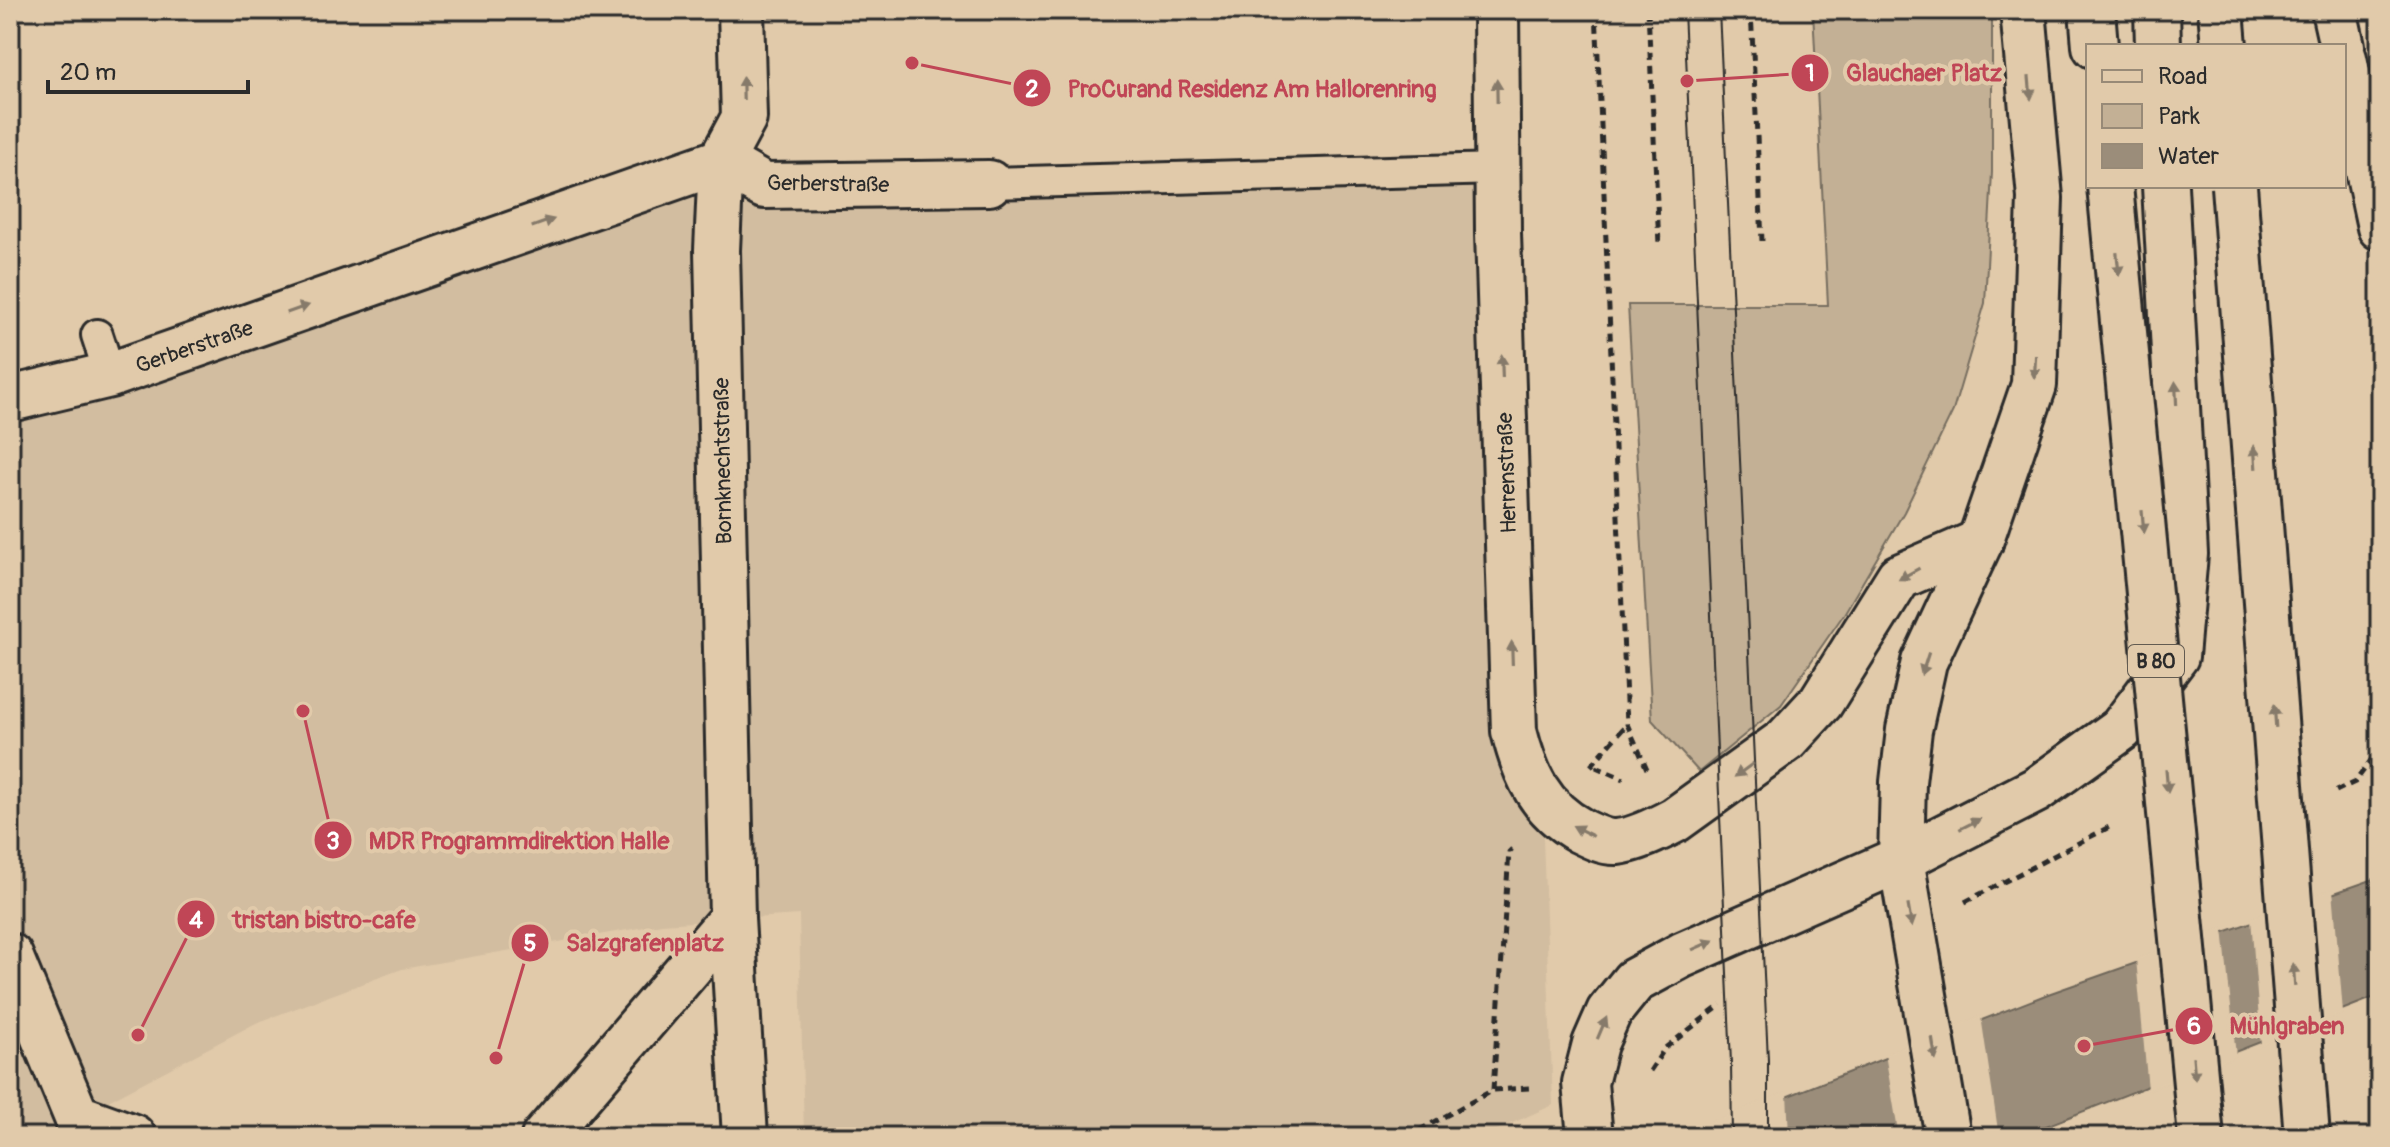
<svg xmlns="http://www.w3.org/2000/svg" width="2390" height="1147" viewBox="0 0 2390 1147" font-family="Pangolin,sans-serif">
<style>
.built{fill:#d2bda0}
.green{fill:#c3b095;stroke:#776e60;stroke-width:2}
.water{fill:#9b8d7a;stroke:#6e665a;stroke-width:2}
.pier{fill:#e1caaa}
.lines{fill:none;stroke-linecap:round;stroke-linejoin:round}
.lane-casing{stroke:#2b2b2b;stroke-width:36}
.street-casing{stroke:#2b2b2b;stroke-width:50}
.secondary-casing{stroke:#2b2b2b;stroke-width:50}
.primary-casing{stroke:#2b2b2b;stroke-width:50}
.path{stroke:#2b2b2b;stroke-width:5;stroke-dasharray:8 6;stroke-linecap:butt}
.lane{stroke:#e1caaa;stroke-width:30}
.street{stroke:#e1caaa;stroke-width:44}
.secondary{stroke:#e1caaa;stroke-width:44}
.primary{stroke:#e1caaa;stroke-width:44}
.tram{stroke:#2b2b2b;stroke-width:2}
.primary-bridge-casing{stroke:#2b2b2b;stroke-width:50;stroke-linecap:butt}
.primary-bridge{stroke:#e1caaa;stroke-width:44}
.oneway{fill:#867a6a}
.labels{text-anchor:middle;stroke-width:8;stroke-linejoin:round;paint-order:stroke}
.shield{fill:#e1caaa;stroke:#625b51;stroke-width:2}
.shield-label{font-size:20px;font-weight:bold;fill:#2b2b2b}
.street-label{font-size:22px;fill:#2b2b2b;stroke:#e1caaa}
.leader{fill:none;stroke:#c04656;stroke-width:3}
.callout-dot{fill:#c04656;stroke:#e1caaa;stroke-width:3}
.mark-label{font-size:24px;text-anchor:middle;font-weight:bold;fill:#fff}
.callout-label{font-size:24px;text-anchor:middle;font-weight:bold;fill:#c04656;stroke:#e1caaa;stroke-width:8;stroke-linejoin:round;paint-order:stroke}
</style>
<rect width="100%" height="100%" fill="#e1caaa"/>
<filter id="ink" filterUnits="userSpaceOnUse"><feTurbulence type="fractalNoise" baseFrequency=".0125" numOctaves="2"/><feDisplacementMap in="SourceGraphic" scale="16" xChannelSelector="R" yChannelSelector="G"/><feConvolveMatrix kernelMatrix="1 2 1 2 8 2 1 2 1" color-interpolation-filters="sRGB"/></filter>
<g filter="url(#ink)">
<path class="built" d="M721,161L764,186L1518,170L1553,1105L1481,1137H804L799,915L662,924L402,969L256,1023L78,1117L33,1137H10V399Z"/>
<path class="green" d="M1813,10H1992V172L1985,303L1953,411L1904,512L1844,614L1781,705L1699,772L1652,720L1628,305H1828Z"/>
<path class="water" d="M2380,877V995L2018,1137H1684L2048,994Z"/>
<path class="pier" d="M2333,889L2343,1013L2261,1046L2251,918Z
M2223,928L2236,1056L2148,1090L2136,959Z
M1981,1016L1999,1137H1899L1885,1054Z
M1787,1092L1789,1137H1709L1708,1123Z"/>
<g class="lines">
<defs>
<path id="lane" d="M989,183L1499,169
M97,335L110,375"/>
<path id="street" d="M741,10L744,118L721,161L717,250L732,918L745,1137
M1496,10L1498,233L1514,731C1525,775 1540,809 1581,831C1591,836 1605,843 1617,842C1636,840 1658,829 1675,820L1786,740L1821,702L1899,577L1980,542
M10,399L110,375L721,161L764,186L989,183
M10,956L85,1137
M78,1117L133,1137
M544,1137L732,918"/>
<path id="secondary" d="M2157,10L2158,46
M2334,10L2342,46
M2344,58L2380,227
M1901,859L1903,782L1909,730L1924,662L1980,542L2034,385L2040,198L2023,10
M1590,1137L1585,1083L1595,1044L1609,1012L1634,981L1682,955L1901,859L2036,790L2121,729L2176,656L2185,554L2165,186"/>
<path id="primary" d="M2092,10L2095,46
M2221,10L2224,46
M1901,859L1948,1137"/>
</defs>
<use href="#lane" class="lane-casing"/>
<use href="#street" class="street-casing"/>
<use href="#secondary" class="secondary-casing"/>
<use href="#primary" class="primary-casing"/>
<path class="path" d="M1596,10L1627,724L1647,769
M1648,10L1659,245
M1751,10L1762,241
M1591,766L1627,724
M1596,767L1624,779
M2336,791L2355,782L2380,748
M1965,902L2113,825
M1650,1071L1665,1048L1721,1005
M1493,1090L1509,852L1512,849
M1407,1137L1493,1090L1530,1088"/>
<use href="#lane" class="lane"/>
<use href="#street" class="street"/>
<use href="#secondary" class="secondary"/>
<use href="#primary" class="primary"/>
<path class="tram" d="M1684,10L1731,1063L1732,1137
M1719,10L1768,1060V1137"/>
<defs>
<path id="primary-bridge" d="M2110,186L2201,1137
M2234,186L2307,1137"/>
</defs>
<use href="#primary-bridge" class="primary-bridge-casing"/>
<use href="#primary-bridge" class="primary-bridge"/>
</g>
<defs><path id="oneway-solid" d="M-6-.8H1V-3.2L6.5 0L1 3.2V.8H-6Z" transform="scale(2)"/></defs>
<g class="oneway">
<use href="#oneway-solid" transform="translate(743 88) rotate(-91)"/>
<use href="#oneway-solid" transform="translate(2030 88) rotate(85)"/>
<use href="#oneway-solid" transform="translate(1497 91) rotate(-91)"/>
<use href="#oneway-solid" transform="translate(543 223) rotate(-19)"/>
<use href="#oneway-solid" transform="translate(2118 264) rotate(84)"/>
<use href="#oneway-solid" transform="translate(298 309) rotate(-19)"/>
<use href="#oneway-solid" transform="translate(1502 366) rotate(-92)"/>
<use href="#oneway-solid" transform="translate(2035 367) rotate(93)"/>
<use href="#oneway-solid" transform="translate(2176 393) rotate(-93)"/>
<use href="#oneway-solid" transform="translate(2255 457) rotate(-94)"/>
<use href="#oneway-solid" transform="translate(2143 522) rotate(85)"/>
<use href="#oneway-solid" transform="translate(1909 574) rotate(151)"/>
<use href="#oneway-solid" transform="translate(1512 653) rotate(-92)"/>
<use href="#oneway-solid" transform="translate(1925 664) rotate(108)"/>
<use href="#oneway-solid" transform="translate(2275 716) rotate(-94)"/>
<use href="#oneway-solid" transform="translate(1744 770) rotate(144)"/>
<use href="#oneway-solid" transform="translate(2167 781) rotate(85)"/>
<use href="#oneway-solid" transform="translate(1970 824) rotate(-27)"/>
<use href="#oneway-solid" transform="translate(1583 831) rotate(-153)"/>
<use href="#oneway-solid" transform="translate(1910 916) rotate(80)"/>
<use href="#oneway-solid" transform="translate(1703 945) rotate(-24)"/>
<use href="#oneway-solid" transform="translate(2294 975) rotate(-94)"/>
<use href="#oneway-solid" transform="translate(1602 1028) rotate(-67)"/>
<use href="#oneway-solid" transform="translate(1934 1049) rotate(81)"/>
<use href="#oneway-solid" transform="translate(2194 1068) rotate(85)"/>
</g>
</g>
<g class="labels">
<rect class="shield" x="2128" y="645" width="56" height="32" rx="6"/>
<g class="shield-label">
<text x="2156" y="668">B 80</text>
</g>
<g class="street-label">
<text transform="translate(828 183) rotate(1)" y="8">Gerberstraße</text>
<text transform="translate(194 346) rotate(-19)" y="8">Gerberstraße</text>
<text transform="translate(722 461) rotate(-91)" y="8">Bornknechtstraße</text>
<text transform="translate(1506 473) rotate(-92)" y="8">Herrenstraße</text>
</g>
</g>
<path class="leader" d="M1687 81L1810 73M912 63L1032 88M303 711L333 840M138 1035L196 919M496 1058L530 943M2084 1046L2194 1026"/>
<g class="callout-dot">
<circle cx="1687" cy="81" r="8"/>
<circle cx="912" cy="63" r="8"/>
<circle cx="303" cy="711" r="8"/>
<circle cx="138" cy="1035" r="8"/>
<circle cx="496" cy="1058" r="8"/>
<circle cx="2084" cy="1046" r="8"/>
<circle cx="1810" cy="73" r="20"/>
<circle cx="1032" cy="88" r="20"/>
<circle cx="333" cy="840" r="20"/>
<circle cx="196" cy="919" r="20"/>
<circle cx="530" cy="943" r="20"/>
<circle cx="2194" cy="1026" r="20"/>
</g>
<g class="mark-label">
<text x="1810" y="81">1</text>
<text x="1032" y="97">2</text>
<text x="333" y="849">3</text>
<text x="196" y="928">4</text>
<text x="530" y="951">5</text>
<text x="2194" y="1034">6</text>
</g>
<g class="callout-label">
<text x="1924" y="81">Glauchaer Platz</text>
<text x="1252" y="97">ProCurand Residenz Am Hallorenring</text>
<text x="519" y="849">MDR Programmdirektion Halle</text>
<text x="324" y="928">tristan bistro-cafe</text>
<text x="645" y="951">Salzgrafenplatz</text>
<text x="2287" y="1034">Mühlgraben</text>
</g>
<rect width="2390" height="1147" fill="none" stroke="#e1caaa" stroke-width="40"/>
<rect x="20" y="20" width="2350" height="1107" fill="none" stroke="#2b2b2b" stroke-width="3" filter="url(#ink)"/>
<rect x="2086" y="44" width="260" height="144" fill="#e1caaa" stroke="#988a77" stroke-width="2"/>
<rect x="2102" y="70" width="40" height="12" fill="#e1caaa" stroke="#988a77" stroke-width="2"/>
<text x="2158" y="84" font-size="24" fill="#2b2b2b">Road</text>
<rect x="2102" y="104" width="40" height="24" fill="#c3b095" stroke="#988a77" stroke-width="2"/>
<text x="2158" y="124" font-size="24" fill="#2b2b2b">Park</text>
<rect x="2102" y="144" width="40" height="24" fill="#9b8d7a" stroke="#988a77" stroke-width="2"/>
<text x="2158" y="164" font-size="24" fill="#2b2b2b">Water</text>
<path d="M48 80v12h200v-12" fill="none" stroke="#2b2b2b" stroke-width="4"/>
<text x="60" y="80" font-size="24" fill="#2b2b2b" stroke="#e1caaa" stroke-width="6" paint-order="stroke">20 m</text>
</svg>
